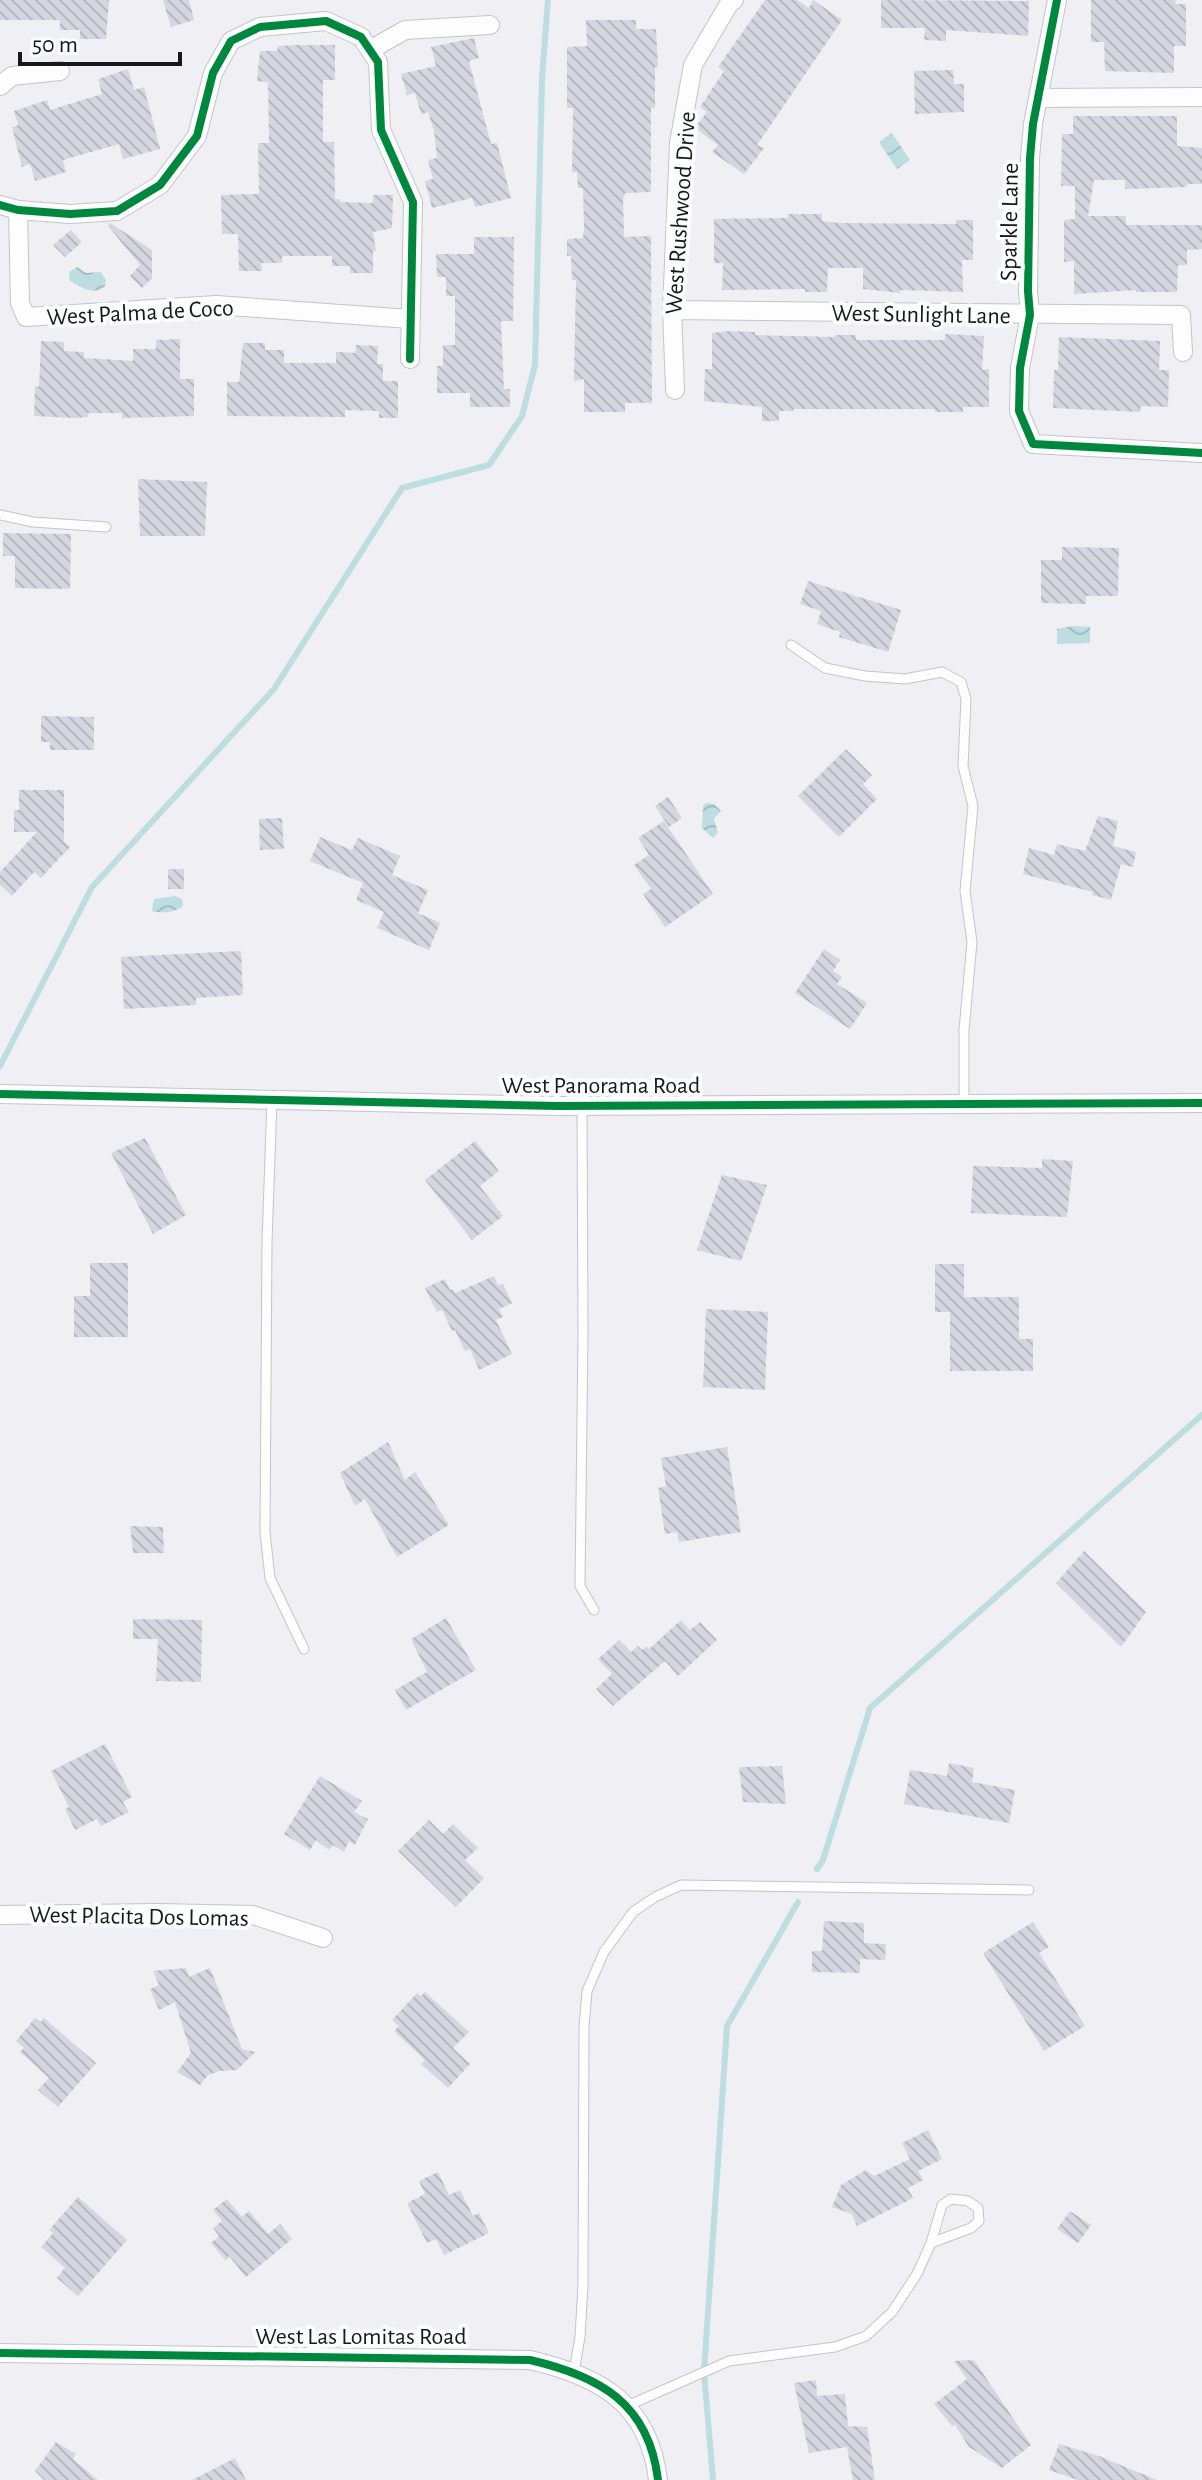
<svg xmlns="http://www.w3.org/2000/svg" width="1202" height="2480" viewBox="0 0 1202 2480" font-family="'Alegreya Sans',sans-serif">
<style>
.water{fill:url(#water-waves)}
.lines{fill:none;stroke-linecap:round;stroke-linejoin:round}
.stream{stroke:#bddde0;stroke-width:6}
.building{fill:url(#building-back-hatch)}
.lane-casing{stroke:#c4c5c9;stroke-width:11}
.street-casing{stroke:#c4c5c9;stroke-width:20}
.lane{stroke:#fdfdfd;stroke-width:9}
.street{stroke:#fdfdfd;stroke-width:18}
.cycleway-casing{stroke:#fbfcfe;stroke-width:13}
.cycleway{stroke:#00873e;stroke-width:8}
.labels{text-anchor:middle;stroke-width:8;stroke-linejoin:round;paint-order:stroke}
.street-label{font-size:24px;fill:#18181b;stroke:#fbfcfe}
</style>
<defs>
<pattern id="water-waves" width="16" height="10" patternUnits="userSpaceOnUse" patternTransform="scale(2)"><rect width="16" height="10" fill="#bddde0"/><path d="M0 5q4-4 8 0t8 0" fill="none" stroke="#a2bdc0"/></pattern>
<pattern id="building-back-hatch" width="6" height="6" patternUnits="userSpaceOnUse" patternTransform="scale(2)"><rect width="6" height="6" fill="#d5d7e0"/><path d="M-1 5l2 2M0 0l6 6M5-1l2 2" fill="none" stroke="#b6b8c0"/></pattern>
</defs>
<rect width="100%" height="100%" fill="#efeff4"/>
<path class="water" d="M892,133L910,160L897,169L879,142Z
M77,267L86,273L101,272L106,280L105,286C94,296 82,288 70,281L69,272Z
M1073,626L1090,627V643L1057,644V629Z
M706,803L714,804L721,811L714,819L718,833L713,838L702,828L703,806Z
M175,896L182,899L183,906C177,912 160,914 152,911L154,899Z"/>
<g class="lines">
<path class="stream" d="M0,1066L92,887L274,689L402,488L489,465L522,416L535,365L542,78L548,0
M817,1869L823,1860L870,1708L1202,1415
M713,2480L704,2372L727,2026L798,1902"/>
</g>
<path class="building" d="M0,0H109L106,39H80V30H60V20H0Z
M163,0H189L194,20L171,27Z
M765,0H797L809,8L813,0L842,20L757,145L764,148L744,174L712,152L718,145L695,128L707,112L700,107L724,71L718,67Z
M881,0L1029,1L1028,36L946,30V41L924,40L925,28H881Z
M1091,0H1175L1176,4H1186V46H1174V73L1105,71L1104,42H1091Z
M586,20H636V29H656L658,67H655V108H651V192L625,193L623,199L624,237L651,236L652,403H625V412H584V379L574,381L576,280H572L571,256H567V239L583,238L584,227L583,188H578L577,172H572L573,108H567V47L587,46Z
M474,38L479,58L469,61L491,144L497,143L511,198L475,207L472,198L432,208L425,181L433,179L428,160L437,158L434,131L428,112L421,114L415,93L407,95L401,74L436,66L431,47Z
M296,45H335V80H323V142H334L335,199H340V202L373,203V195H393L392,228L373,232L376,251H373V273H350V266H332V256H282V263H261L262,271H239L238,234H222L221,195L259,194L258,143H269L268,82L257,81L260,51H277L278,46Z
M128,69L134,90L144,87L160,149L123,159L119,144L63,160L66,172L35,181L30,164L22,167L12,127L18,125L14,111L47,100L50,110L102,94L98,79Z
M953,70L954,84H964V112L915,114L914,71Z
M1073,116H1177V146L1202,148V184H1187V187L1125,189V180H1094L1088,216H1126V225H1202V249L1187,250V265H1178L1177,292H1136V290L1074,294V261L1064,262V220L1075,219V186H1061L1062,134H1073Z
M788,214H822V221L838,223L956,224V220H973V260H962L963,292L900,290V293L863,289V268H828L827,292H805V289L722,290L723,263H714V219L788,218Z
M110,223L152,250V280L151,279L142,288L130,276L140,265L108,226Z
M71,230L82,242L65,257L53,245Z
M474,237H514L513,321H501L504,389H510V407H470V393H437V366H443V345H455V296H446V277H437L436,254H474Z
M730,331L755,332V335L835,337V335H856V340H945V334L984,336L982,370L989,369V407H963V412H935V409H793L794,411H779V421H762V407L704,401L705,369H712V333Z
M1059,337L1160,341L1159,370H1169L1168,407L1141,406L1140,412L1053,408L1054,370H1058Z
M180,339V379H194V416L122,418V413H88V417L74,418L34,416L35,386L39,387L41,341L64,342V351L84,352V358L133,361V349H156V340Z
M243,343H265V350H284V363H336V352L355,353L356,345L378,346L377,364H383V381H398V418H379V411L345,410V417L227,416V382H239Z
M138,479L207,482L205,536H140Z
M3,533L71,534L70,589L15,588V556H3Z
M1062,547L1119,548L1118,596H1086V604L1041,603V560H1062Z
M808,581L901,610L888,652L839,637L840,632L817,624L821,611L800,604Z
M41,716L94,717V750H50V742H41Z
M846,749L872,775L863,784L877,799L839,837L798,796Z
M19,790H64V842L70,847L41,878L34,872L12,896L0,885V872L37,832H14V810H19Z
M668,797L682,818L669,827L655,806Z
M1098,816L1118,821L1113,846L1136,852L1133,867L1121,864L1111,900L1092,895L1093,892L1023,874L1029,848L1054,855L1057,844L1085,851Z
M282,818L284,849L260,850L259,819Z
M664,821L713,894L665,927L643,894L651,889L634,865L649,855L638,838Z
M320,837L352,850L358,838L400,856L392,875L428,890L418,913L440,923L429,950L377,928L384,912L356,900L363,883L310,861Z
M168,869H184V889H168Z
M824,949L840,960L833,971L842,977L837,984L867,1003L850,1029L795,993Z
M241,951L243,995L196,998V1005L124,1009L121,957Z
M145,1138L186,1215L153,1234L111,1153Z
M475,1141L499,1171L480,1186L503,1216L472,1240L425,1180Z
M1042,1159L1073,1161L1067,1217L971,1213L973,1166L1042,1168Z
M722,1175L767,1185L741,1261L697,1250Z
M90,1263H128V1337H74V1296H90Z
M935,1264H964V1297H1019V1339H1033V1371H950V1312H935Z
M494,1276L498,1285L503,1284L512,1303L499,1309L503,1317L496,1320L512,1354L479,1370L470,1349L465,1351L455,1330L452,1331L442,1310L437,1312L425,1288L445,1279L450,1290L453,1289L455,1293Z
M706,1309L768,1312L765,1390L703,1387Z
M388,1442L405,1480L415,1472L449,1525L397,1557L365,1499L355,1506L340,1473Z
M727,1447L741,1532L679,1542L677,1532L665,1534L658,1488L666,1486L661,1458Z
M130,1526L163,1527L164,1553H133Z
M1084,1551L1146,1612L1121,1647L1056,1583Z
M446,1618L476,1670L406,1710L395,1690L427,1672L411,1639Z
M133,1619L202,1620L201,1682L156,1681L158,1639H133Z
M681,1620L690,1630L700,1622L717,1640L678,1676L665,1661L613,1706L596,1689L612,1674L598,1659L619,1640L631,1652L638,1646L642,1650L646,1646L649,1649Z
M105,1744L132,1797L123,1802L129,1812L101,1826L97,1819L75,1830L65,1809L69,1807L51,1771Z
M949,1763L974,1768L972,1782L1015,1790L1009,1823L904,1804L910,1770L947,1776Z
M782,1766L786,1804L743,1802L739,1767Z
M320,1776L362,1801L354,1812L368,1819L355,1845L349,1841L344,1852L333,1845L329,1850L316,1840L310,1850L284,1834Z
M429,1820L443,1834L453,1824L478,1848L465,1860L484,1878L456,1907L398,1851Z
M824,1921L864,1923V1943L886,1944L885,1960L860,1959V1973L812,1972V1951H822Z
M1033,1922L1049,1947L1039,1953L1085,2026L1044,2051L983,1953Z
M186,1968L189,1977L210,1968L242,2049L255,2052L237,2070L220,2071L208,2075L200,2085L177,2072L191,2053L175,2002L159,2010L150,1989L159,1985L153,1971Z
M425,1992L469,2032L453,2048L470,2064L448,2088L421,2064L425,2060L394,2031L399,2026L392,2020L417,1993L421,1996Z
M35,2018L41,2022L44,2018L96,2063L58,2107L38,2090L49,2078L20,2052L24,2048L16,2041Z
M928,2130L942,2159L918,2171L923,2180L908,2188L913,2198L857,2226L852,2214L832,2207L841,2185L866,2170L874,2176L910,2159L902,2143Z
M438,2172L449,2195L460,2190L473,2216L479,2213L489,2233L444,2255L436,2239L427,2243L407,2203L425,2194L419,2181Z
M78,2197L127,2240L78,2296L57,2278L65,2268L41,2247L53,2233L49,2230Z
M227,2199L242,2217L249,2211L268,2234L280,2224L292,2239L246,2277L229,2256L226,2261L211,2243L219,2236L213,2228L222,2221L213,2210Z
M1070,2211L1091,2225L1078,2243L1057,2229Z
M974,2360L1031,2445L1002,2468L969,2447L955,2425L952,2426L934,2404L967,2379L954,2361Z
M816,2380L817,2396L845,2394L848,2426L867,2427L875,2480H853L847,2447L809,2453L794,2383Z
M56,2442L76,2454L73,2459L98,2480H44L35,2471Z
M1059,2444L1099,2456L1157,2480H1078L1049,2470Z
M235,2458L246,2480H192Z"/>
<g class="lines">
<defs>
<path id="lane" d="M0,515L33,522L106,527
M791,645L825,668L865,676L905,679L942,672L961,682L966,699L963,766L973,806L965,891L972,942L964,1030V1104
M272,1100L267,1242L265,1532L270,1578L304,1649
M582,1106L583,1333L580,1586L594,1610
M574,2372L580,2337L583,2285L584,2027L587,1991L604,1952L633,1912L655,1897L681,1885L1029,1890
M627,2406L729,2361L835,2347L866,2336L892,2312L917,2274L931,2243L942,2205L951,2199L968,2201L978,2208L979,2221L971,2228L931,2243"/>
<path id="street" d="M1057,0L1033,124L1030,158L1028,291L1030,315L1020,368L1019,411L1033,444L1202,453
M370,50L405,30L490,25
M0,86L12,76L60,71
M1038,98L1202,97
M0,205L18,210L70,214L117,211L160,185L197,136L213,73L231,41L260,27L326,21L361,37L378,62L381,130L413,202L410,359
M18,210L20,303L26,317L216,305L410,319
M672,310L1181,315L1183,352
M675,390L672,310L679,143L693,65L729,4L734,0
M0,1094L558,1106L1201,1103
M0,1915L159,1913L253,1915L323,1938
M0,2353L530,2360C599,2376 649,2403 658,2480"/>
</defs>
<use href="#lane" class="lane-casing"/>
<use href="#street" class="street-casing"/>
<use href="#lane" class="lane"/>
<use href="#street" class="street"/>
<defs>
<path id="cycleway" d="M1057,0L1033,124L1030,158L1028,291L1030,315L1020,368L1019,411L1033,444L1202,453
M0,205L18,210L70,214L117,211L160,185L197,136L213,73L231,41L260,27L326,21L361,37L378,62L381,130L413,202L410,359
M0,1094L558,1106L1201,1103
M0,2353L530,2360C599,2376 649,2403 658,2480"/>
</defs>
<use href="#cycleway" class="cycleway-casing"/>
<use href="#cycleway" class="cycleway"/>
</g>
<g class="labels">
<g class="street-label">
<text transform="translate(680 213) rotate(-86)" y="8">West Rushwood Drive</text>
<text transform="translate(1009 222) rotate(-89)" y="8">Sparkle Lane</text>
<text transform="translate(140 312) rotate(-3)" y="8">West Palma de Coco</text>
<text transform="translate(921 314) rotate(1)" y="8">West Sunlight Lane</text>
<text x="601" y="1093">West Panorama Road</text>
<text transform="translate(139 1916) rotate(1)" y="8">West Placita Dos Lomas</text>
<text x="361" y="2344">West Las Lomitas Road</text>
</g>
</g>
<path d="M20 52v12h160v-12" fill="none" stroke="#18181b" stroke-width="4"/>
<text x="32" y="52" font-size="24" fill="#18181b" stroke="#fbfcfe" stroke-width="6" paint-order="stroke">50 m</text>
</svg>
